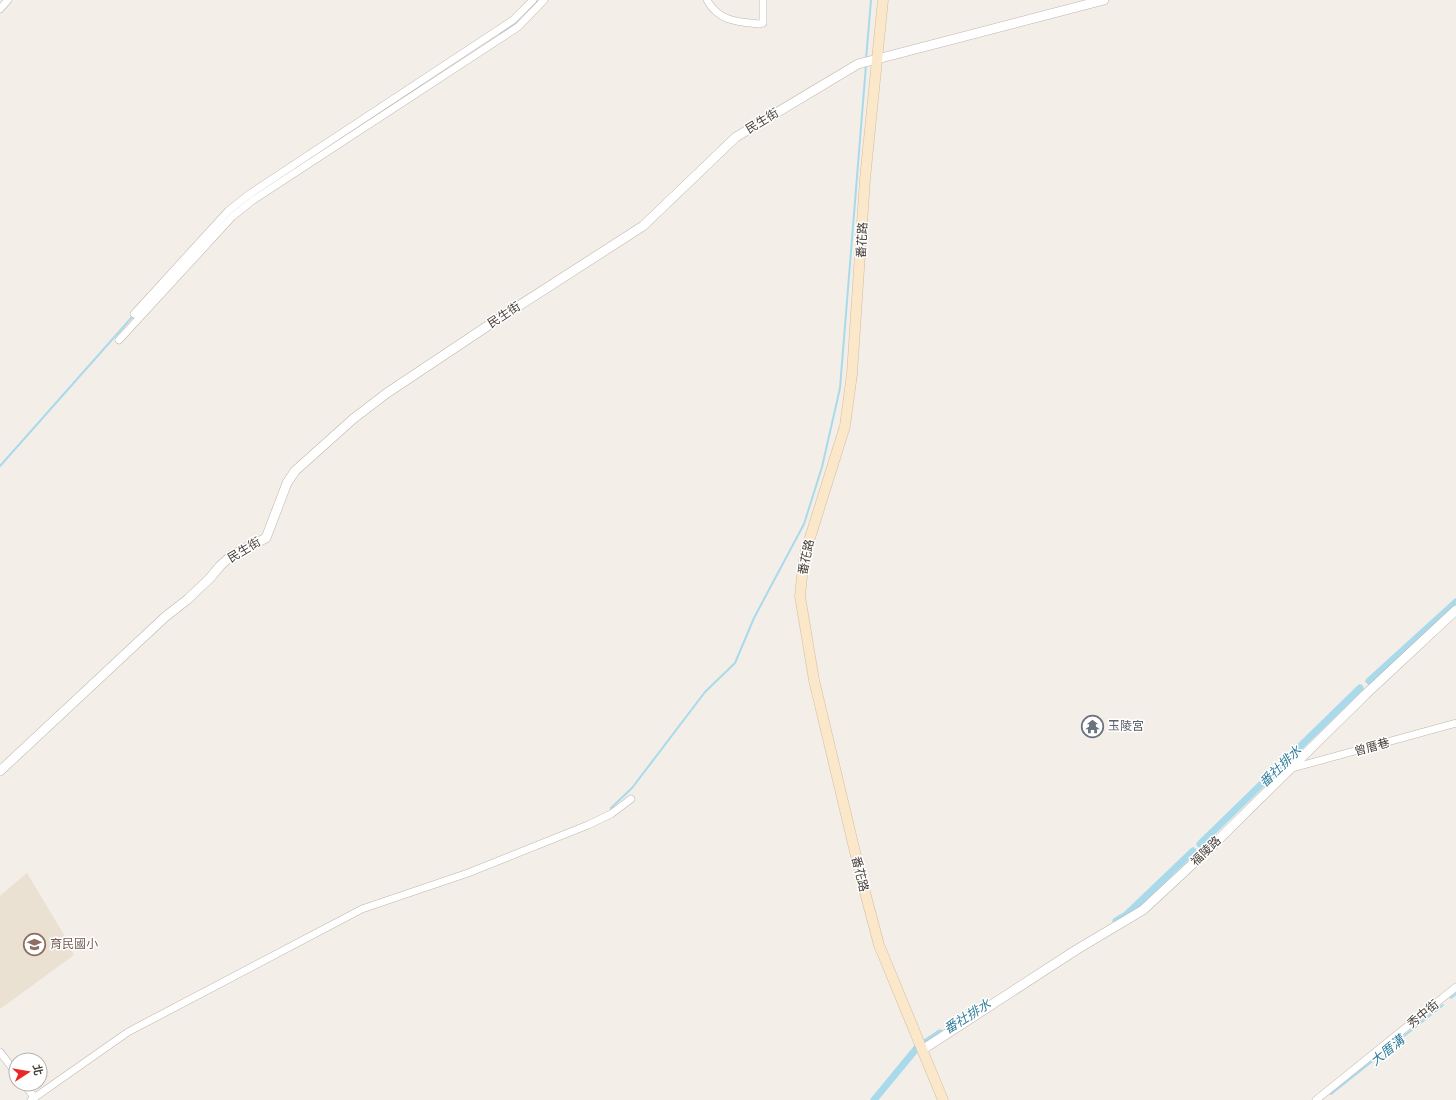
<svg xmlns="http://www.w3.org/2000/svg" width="1456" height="1100" viewBox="0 0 1456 1100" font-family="Poppins,'Noto Sans TC',sans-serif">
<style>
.education{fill:#ebe1d3}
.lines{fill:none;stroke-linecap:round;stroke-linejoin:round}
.stream{stroke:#a9daec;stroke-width:2}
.canal{stroke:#a9daec;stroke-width:7}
.minor-casing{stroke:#beb5ab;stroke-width:8}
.tertiary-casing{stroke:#beb5ab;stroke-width:10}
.secondary-casing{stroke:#d3bd9d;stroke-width:11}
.minor{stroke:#fff;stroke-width:7}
.tertiary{stroke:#fff;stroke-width:9}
.secondary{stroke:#fbe8ca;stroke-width:10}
.labels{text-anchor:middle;stroke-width:3;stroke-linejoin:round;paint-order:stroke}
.street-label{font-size:12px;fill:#463e37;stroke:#fff}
.worship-label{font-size:12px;fill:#5b616d;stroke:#fff;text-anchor:start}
.education-label{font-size:12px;fill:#785e54;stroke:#fff;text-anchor:start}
.water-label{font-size:13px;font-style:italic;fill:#337f9c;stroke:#fff}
</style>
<rect width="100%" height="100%" fill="#f3eee8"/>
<path class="education" d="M27,873L63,933L74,955L0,1009V896Z"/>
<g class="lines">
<path class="stream" d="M500,33L522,19
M866,59L871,0
M282,177L423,84
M0,466L133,316
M611,808L632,788L705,692L735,663L754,618L804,524L822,467L840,388L866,65
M1451,998L1456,994
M1331,1094L1443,1005"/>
<path class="canal" d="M1369,681L1456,602
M1200,844L1360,688
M1116,921L1126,915L1193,851
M925,1043L940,1033
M874,1100L916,1049"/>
<defs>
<path id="minor" d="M707,0C718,21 737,22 759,24L763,23V0
M0,9L8,0
M134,314L228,211L248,195L513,20L533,0
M119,340L232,217L252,201L518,27L544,0
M1289,769L1456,723
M0,1052L16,1073
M24,1084L34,1097
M31,1100L128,1032L362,909L468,873L588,825L611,814L631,799
M1316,1100L1456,987"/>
<path id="tertiary" d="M0,771L165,617L188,599L210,578L220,566L232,555L266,538L287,483L295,471L353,419L387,393L489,325L643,226L736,137L858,64L1104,0
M922,1050L1076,950L1143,910L1212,846L1366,694L1456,610"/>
<path id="secondary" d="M883,0L865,179L852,374L845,426L804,557L800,596L814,680L861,877L879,945L943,1100"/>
</defs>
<use href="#minor" class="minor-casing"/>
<use href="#tertiary" class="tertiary-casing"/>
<use href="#secondary" class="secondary-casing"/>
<use href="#minor" class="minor"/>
<use href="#tertiary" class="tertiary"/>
<use href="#secondary" class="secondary"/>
</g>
<defs>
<symbol id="temple-ring" viewBox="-11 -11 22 22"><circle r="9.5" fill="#fff" stroke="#6b7280" stroke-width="1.5"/><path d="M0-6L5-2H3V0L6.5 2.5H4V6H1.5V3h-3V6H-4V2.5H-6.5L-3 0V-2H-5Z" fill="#6b7280"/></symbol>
<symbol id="school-ring" viewBox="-11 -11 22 22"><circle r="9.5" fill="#fff" stroke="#8d6e63" stroke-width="1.5"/><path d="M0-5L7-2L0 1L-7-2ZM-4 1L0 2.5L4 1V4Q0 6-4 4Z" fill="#8d6e63"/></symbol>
</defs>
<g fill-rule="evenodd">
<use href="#temple-ring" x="1080" y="714" width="25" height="25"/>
<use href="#school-ring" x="22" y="932" width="25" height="25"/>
</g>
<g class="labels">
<g class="street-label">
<text transform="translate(762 121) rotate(-31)" y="4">民生街</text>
<text transform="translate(862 240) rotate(-87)" y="4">番花路</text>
<text transform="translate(504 315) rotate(-33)" y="4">民生街</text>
<text transform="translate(244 550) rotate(-31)" y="4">民生街</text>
<text transform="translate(806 557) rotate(-78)" y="4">番花路</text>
<text transform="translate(1372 747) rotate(-16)" y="4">曾厝巷</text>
<text transform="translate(1206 851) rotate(-44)" y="4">福陵路</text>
<text transform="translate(860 874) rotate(76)" y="4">番花路</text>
<text transform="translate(1423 1014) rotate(-39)" y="4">秀中街</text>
</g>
<g class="worship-label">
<text x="1108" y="730">玉陵宮</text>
</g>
<g class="education-label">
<text x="50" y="948">育民國小</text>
</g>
<g class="water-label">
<text transform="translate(1280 766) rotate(-44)" y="5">番社排水</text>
<text transform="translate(967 1016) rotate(-32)" y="5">番社排水</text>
<text transform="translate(1387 1050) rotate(-39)" y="5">大厝溝</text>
</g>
</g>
<g transform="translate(28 1072) rotate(78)"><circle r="19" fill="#ffffff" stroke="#b5b2af"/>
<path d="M0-3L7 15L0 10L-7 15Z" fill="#ec2826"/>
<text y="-6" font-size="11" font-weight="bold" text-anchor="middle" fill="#463e37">北</text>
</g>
</svg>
